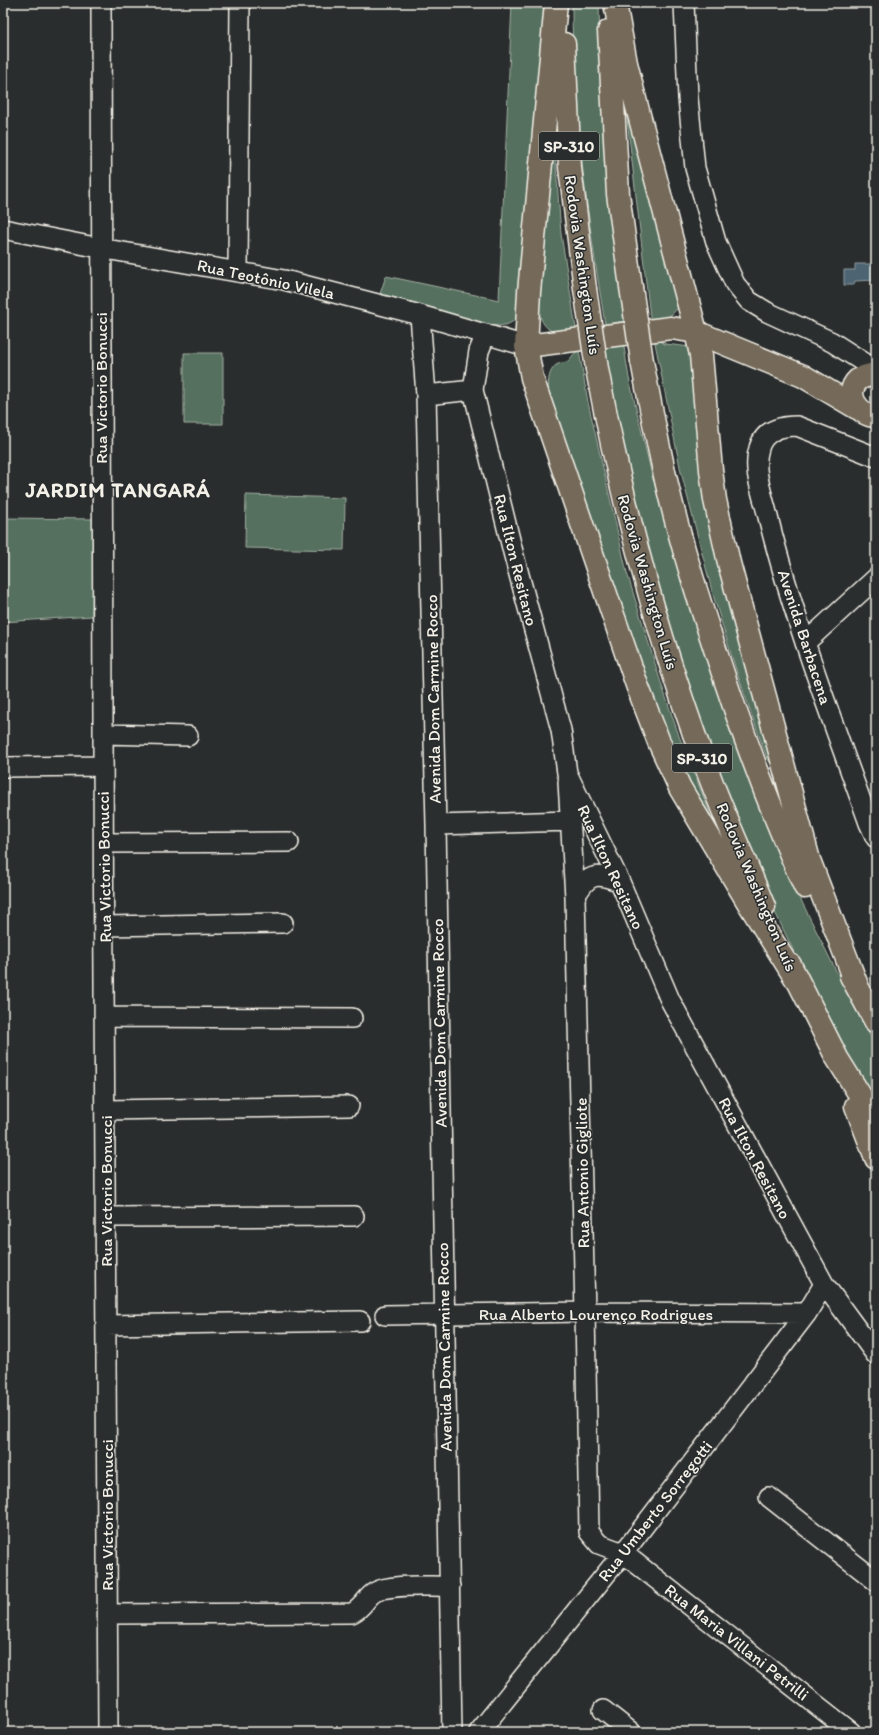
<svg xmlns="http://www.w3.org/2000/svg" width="879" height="1735" viewBox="0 0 879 1735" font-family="Itim,sans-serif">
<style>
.green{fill:#546f5e;stroke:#a4b0a3}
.water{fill:#4d6572;stroke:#909da1}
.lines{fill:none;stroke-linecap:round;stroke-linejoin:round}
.minor-casing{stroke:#f4f1e8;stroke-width:22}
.major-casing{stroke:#f4f1e8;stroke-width:25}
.highway-casing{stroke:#f4f1e8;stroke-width:25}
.minor{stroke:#2a2d2e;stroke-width:19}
.major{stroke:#746a5a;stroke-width:22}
.highway{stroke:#746a5a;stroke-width:22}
.highway-bridge-casing{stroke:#f4f1e8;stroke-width:25;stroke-linecap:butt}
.highway-bridge{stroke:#746a5a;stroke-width:22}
.labels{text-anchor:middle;stroke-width:3;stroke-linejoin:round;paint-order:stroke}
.shield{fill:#2a2d2e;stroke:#b7b6b0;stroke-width:1}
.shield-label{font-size:16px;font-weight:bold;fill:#f4f1e8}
.street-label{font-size:17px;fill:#f4f1e8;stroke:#2a2d2e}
.district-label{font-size:21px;font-weight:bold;letter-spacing:1px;fill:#f4f1e8;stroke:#2a2d2e}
</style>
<rect width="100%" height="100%" fill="#2a2d2e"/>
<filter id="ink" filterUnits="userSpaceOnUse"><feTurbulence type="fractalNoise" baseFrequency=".025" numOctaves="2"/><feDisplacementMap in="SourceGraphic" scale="8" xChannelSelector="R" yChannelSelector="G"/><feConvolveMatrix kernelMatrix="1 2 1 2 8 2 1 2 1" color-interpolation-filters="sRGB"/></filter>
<g filter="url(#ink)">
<path class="green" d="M512,3H544L541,75L517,318C509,326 501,326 491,326L380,294L386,276L499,300Z
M572,3H599L600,56L626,321L605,324C588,218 572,111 572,3Z
M630,107L678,308C670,317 663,321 651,325L626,110Z
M550,153H555L561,234L577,335C552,334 543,332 537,306Z
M654,338L665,344L691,347L781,779L767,758L737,673L713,595L681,472Z
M623,341L629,378L653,480L658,487L794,886L849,997L876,1047V1106L804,973L774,910L716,772L649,567L604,362L608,343Z
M579,351L588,402L627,573L662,686L679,736L720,838L675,761L549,395C548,385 547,373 556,365C559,363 565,363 568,361C573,357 573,352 579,351Z
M184,353H223V424H184Z
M246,495L345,498L344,550L245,548Z
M3,518L94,519L92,616L3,622Z"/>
<path class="water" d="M855,264H875L876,280L855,281L854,285H844V270H855Z"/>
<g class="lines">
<defs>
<path id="minor" d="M101,3C98,579 108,1156 108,1732
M684,3L688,98L695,168L716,242L735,284L749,301L767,312L832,342L871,367L876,372
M3,229L100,248L284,280L420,315L526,346
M238,272L240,3
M420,315L426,395L436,825L452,1732
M486,334L479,351L473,390L514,556L561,730L567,773L620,882L670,1000L824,1284L876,1355
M426,395L473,390
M876,457L797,426C781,426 764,430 759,448C752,470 763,495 768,517C794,621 833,722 869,823L876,838
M805,643L876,578
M103,734L188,736
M3,767L102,766
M568,782L575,897L585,1312L589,1532L599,1544L623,1553L851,1732
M436,825L570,821
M104,843L289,842
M575,897C588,874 595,872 620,882
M105,926L283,923
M106,1017L352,1018
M106,1110L349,1106
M106,1217L354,1216
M385,1315L585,1312L807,1313
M106,1325L360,1321
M769,1497L876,1581
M108,1614L352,1613C364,1607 366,1597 375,1592C391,1583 431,1587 450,1586
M603,1710L631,1732
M479,1732L631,1543L807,1313L824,1284"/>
<path id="major" d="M526,346L671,328L696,332L803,376L857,408
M876,374C870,375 863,376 858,380C843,394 859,416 876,416"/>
<path id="highway" d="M556,3L529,292L526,346L532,378L637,685L659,742L680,788L748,902L796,979
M615,3L626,63L636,103L696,332L701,355L711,470L715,500L729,563L809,860L858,988
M609,31L618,194L631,287
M564,44L570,168L585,289
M642,361C648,393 654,425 661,457C674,522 694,586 715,649C741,730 770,809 805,887
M597,369C622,504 658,638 706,767C723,814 745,860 764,907
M790,965L837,1058L876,1121
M851,976L876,1022
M856,1106L876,1158"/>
</defs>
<use href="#minor" class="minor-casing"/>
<use href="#major" class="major-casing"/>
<use href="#highway" class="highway-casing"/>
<use href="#minor" class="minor"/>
<use href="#major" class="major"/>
<use href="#highway" class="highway"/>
<defs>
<path id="highway-bridge" d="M631,287L642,361
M585,289L597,369"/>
</defs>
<use href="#highway-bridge" class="highway-bridge-casing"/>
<use href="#highway-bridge" class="highway-bridge"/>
</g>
</g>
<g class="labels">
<g class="shield">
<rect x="539" y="132" width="60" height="28" rx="3"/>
<rect x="672" y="744" width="60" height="28" rx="3"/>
</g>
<g class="shield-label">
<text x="569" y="152">SP-310</text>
<text x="702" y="764">SP-310</text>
</g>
<g class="street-label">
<text transform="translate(583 265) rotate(82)" y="6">Rodovia Washington Luís</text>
<text transform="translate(266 279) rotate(12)" y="6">Rua Teotônio Vilela</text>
<text transform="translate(101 388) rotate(-90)" y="6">Rua Victorio Bonucci</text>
<text transform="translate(516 560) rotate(76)" y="6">Rua Ilton Resitano</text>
<text transform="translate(648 582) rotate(74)" y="6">Rodovia Washington Luís</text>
<text transform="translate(805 637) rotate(72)" y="6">Avenida Barbacena</text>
<text transform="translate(433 699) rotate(-91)" y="6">Avenida Dom Carmine Rocco</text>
<text transform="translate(104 867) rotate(-91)" y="6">Rua Victorio Bonucci</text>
<text transform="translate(611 867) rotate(65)" y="6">Rua Ilton Resitano</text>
<text transform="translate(757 887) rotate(67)" y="6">Rodovia Washington Luís</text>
<text transform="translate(439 1023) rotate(-91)" y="6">Avenida Dom Carmine Rocco</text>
<text transform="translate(755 1158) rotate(62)" y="6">Rua Ilton Resitano</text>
<text transform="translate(582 1173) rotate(-91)" y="6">Rua Antonio Gigliote</text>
<text transform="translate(106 1191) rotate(-90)" y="6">Rua Victorio Bonucci</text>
<text x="596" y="1320">Rua Alberto Lourenço Rodrigues</text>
<text transform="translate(444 1347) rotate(-91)" y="6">Avenida Dom Carmine Rocco</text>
<text transform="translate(655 1511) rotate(-52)" y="6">Rua Umberto Sorregotti</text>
<text transform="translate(107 1515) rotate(-90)" y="6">Rua Victorio Bonucci</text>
<text transform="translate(737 1642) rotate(38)" y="6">Rua Maria Villani Petrilli</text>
</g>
<g class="district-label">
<text x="118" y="497">JARDIM TANGARÁ</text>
</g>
</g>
<rect width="879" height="1735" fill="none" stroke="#2a2d2e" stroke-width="16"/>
<rect x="8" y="8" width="863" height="1719" fill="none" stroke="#f4f1e8" stroke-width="1.5" filter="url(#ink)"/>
</svg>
